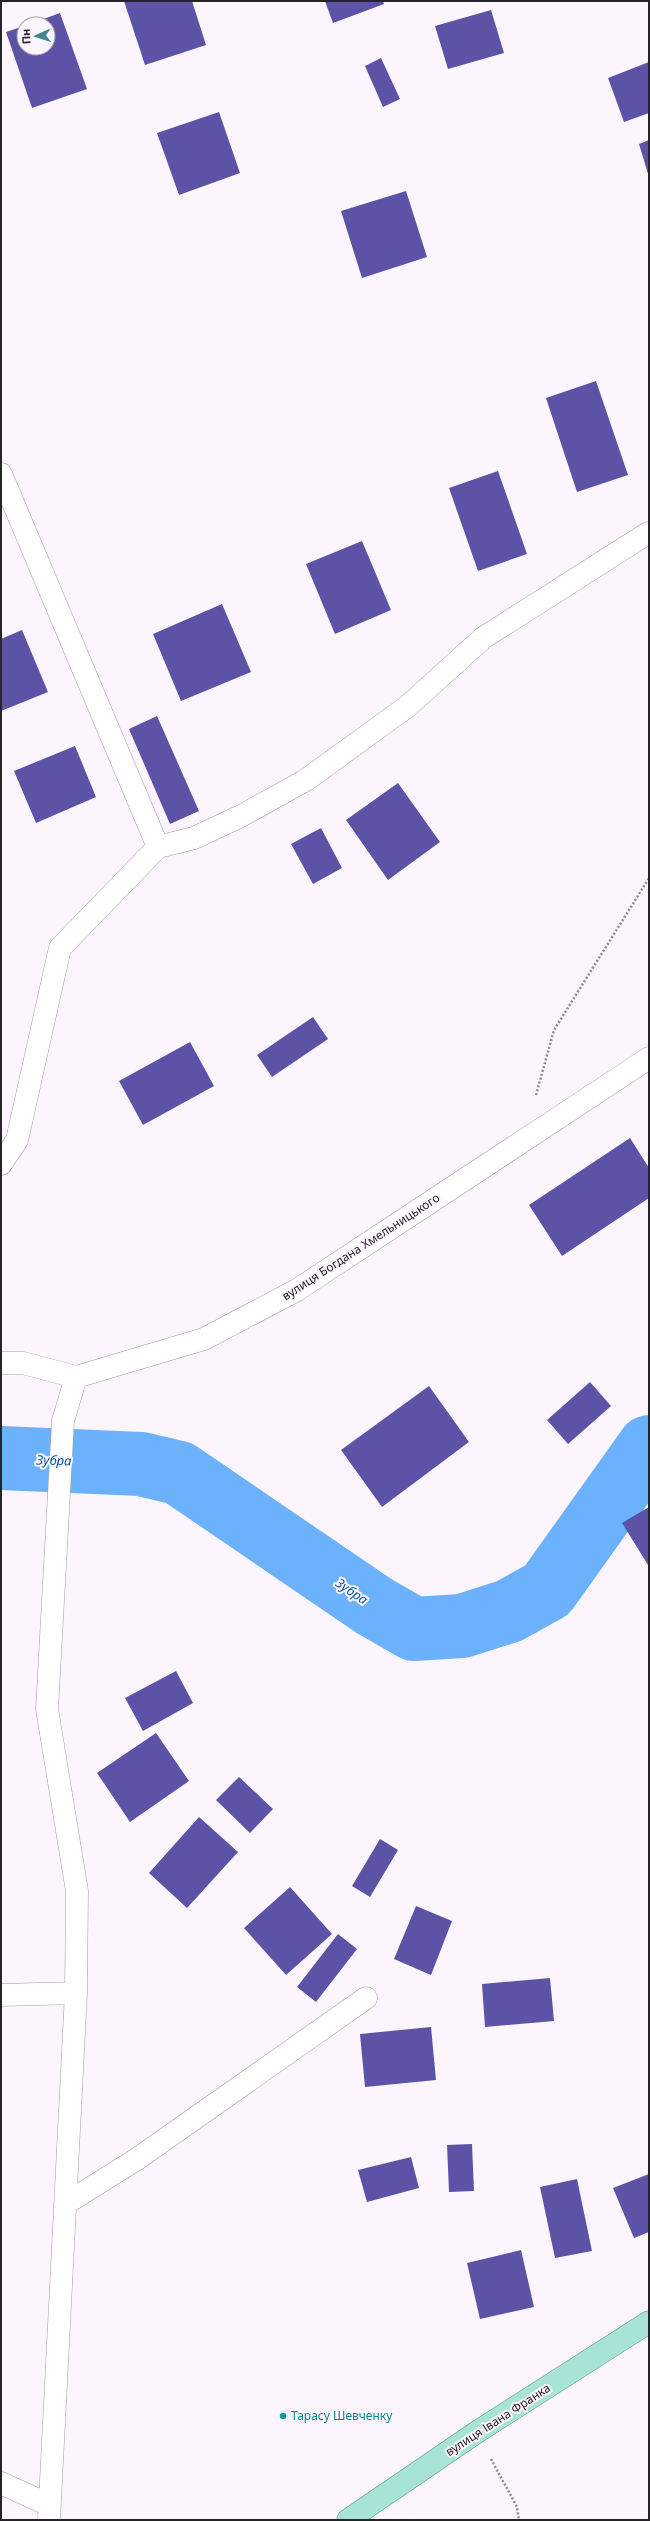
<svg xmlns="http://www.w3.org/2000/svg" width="650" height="2521" viewBox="0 0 650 2521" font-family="'Noto Sans',sans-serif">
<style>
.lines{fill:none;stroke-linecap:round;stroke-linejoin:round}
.river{stroke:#6bb1fb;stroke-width:64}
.building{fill:#5c53a7}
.minor-casing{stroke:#a19ba3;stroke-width:23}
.major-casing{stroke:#549487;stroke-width:23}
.path{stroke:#8e898f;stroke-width:2.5;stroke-dasharray:2 2;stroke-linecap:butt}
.minor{stroke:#fff;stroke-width:22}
.major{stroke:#a7e3d6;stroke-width:22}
.culture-dot{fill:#0f9aa8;stroke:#fcf5fe;stroke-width:1.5}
.labels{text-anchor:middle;stroke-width:4;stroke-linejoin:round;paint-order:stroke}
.street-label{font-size:12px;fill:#272427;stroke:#fcf5fe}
.culture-label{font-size:12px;fill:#0d838f;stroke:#fcf5fe;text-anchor:start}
.water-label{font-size:13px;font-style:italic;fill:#075597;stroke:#fcf5fe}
</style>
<rect width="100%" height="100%" fill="#fcf5fe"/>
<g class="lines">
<path class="river" d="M1,1458L141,1464L179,1473L374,1606L414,1629L462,1626L509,1611L547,1590L649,1447"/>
</g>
<path class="building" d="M124,1H192L206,45L145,65Z
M325,1H383L384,4L333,23Z
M491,10L504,53L448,69L435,26Z
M60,13L87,89L32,108L6,32L24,26V48H48V24H30Z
M381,58L400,99L383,107L365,66Z
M649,62V113L624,122L608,78Z
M219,112L240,173L179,195L157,133Z
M649,140V177L639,144Z
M406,191L427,257L362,278L341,211Z
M596,381L628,475L577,492L546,398Z
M498,471L527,554L478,571L449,488Z
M362,541L391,610L335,634L306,564Z
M222,604L251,672L181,701L153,634Z
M22,630L48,692L1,711V639Z
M157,716L199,811L170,824L129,729Z
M75,746L96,797L36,823L14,771Z
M398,783L440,842L388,880L346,820Z
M321,828L342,868L313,884L291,844Z
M313,1017L328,1039L272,1077L257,1055Z
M190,1042L214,1086L143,1125L119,1081Z
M630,1138L649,1168V1198L562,1256L529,1205Z
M590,1382L611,1406L568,1444L547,1420Z
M429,1386L469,1442L382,1507L341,1450Z
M649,1507V1565H648L622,1523Z
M176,1671L193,1703L143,1731L125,1698Z
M156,1733L189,1781L130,1822L97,1773Z
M239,1777L273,1809L250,1833L216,1800Z
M199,1817L238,1852L187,1908L149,1873Z
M380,1839L398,1850L370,1897L352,1886Z
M290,1887L332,1934L286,1975L244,1928Z
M416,1906L452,1921L431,1975L394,1959Z
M338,1934L357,1949L316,2002L297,1987Z
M550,1978L554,2021L485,2027L482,1984Z
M431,2027L436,2080L365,2087L360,2034Z
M472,2144L474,2191L449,2192L447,2145Z
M411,2157L419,2188L367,2202L358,2170Z
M649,2174V2232L634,2238L613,2188Z
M577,2179L592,2251L555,2258L540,2187Z
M521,2250L534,2307L480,2319L467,2263Z"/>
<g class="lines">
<defs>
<path id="minor" d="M1,474L158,847L60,948L17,1140L1,1164
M158,847L194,838L241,816L306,780L408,706L483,638L648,533
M1,1363H23L76,1377L204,1339L297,1290L649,1058
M1,1995L76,1993
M65,2204L137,2159L366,1998
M1,2483L49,2505
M49,2520L76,1993L77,1891L47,1709L63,1421L76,1377"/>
<path id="major" d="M348,2520L477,2432L649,2322"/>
</defs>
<use href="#minor" class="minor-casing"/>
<use href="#major" class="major-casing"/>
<path class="path" d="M536,1095L554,1030L649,878
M491,2459L517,2507L519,2520"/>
<use href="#minor" class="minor"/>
<use href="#major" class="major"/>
</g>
<circle class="culture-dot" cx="283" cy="2416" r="4"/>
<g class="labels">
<g class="street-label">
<text transform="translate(361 1247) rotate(-33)" y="4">вулиця Богдана Хмельницького</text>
<text transform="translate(498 2420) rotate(-33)" y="4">вулиця Івана Франка</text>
</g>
<g class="culture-label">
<text x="291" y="2420">Тарасу Шевченку</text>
</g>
<g class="water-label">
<text transform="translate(54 1460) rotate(2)" y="5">Зубра</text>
<text transform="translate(352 1591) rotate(34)" y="5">Зубра</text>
</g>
</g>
<rect width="650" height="2521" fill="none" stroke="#272427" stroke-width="4"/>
<g transform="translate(36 36) rotate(267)"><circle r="19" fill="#fcf5fe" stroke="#a7a1a8"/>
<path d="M0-3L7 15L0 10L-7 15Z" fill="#408791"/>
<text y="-6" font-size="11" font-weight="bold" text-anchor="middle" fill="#272427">Пн</text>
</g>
</svg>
